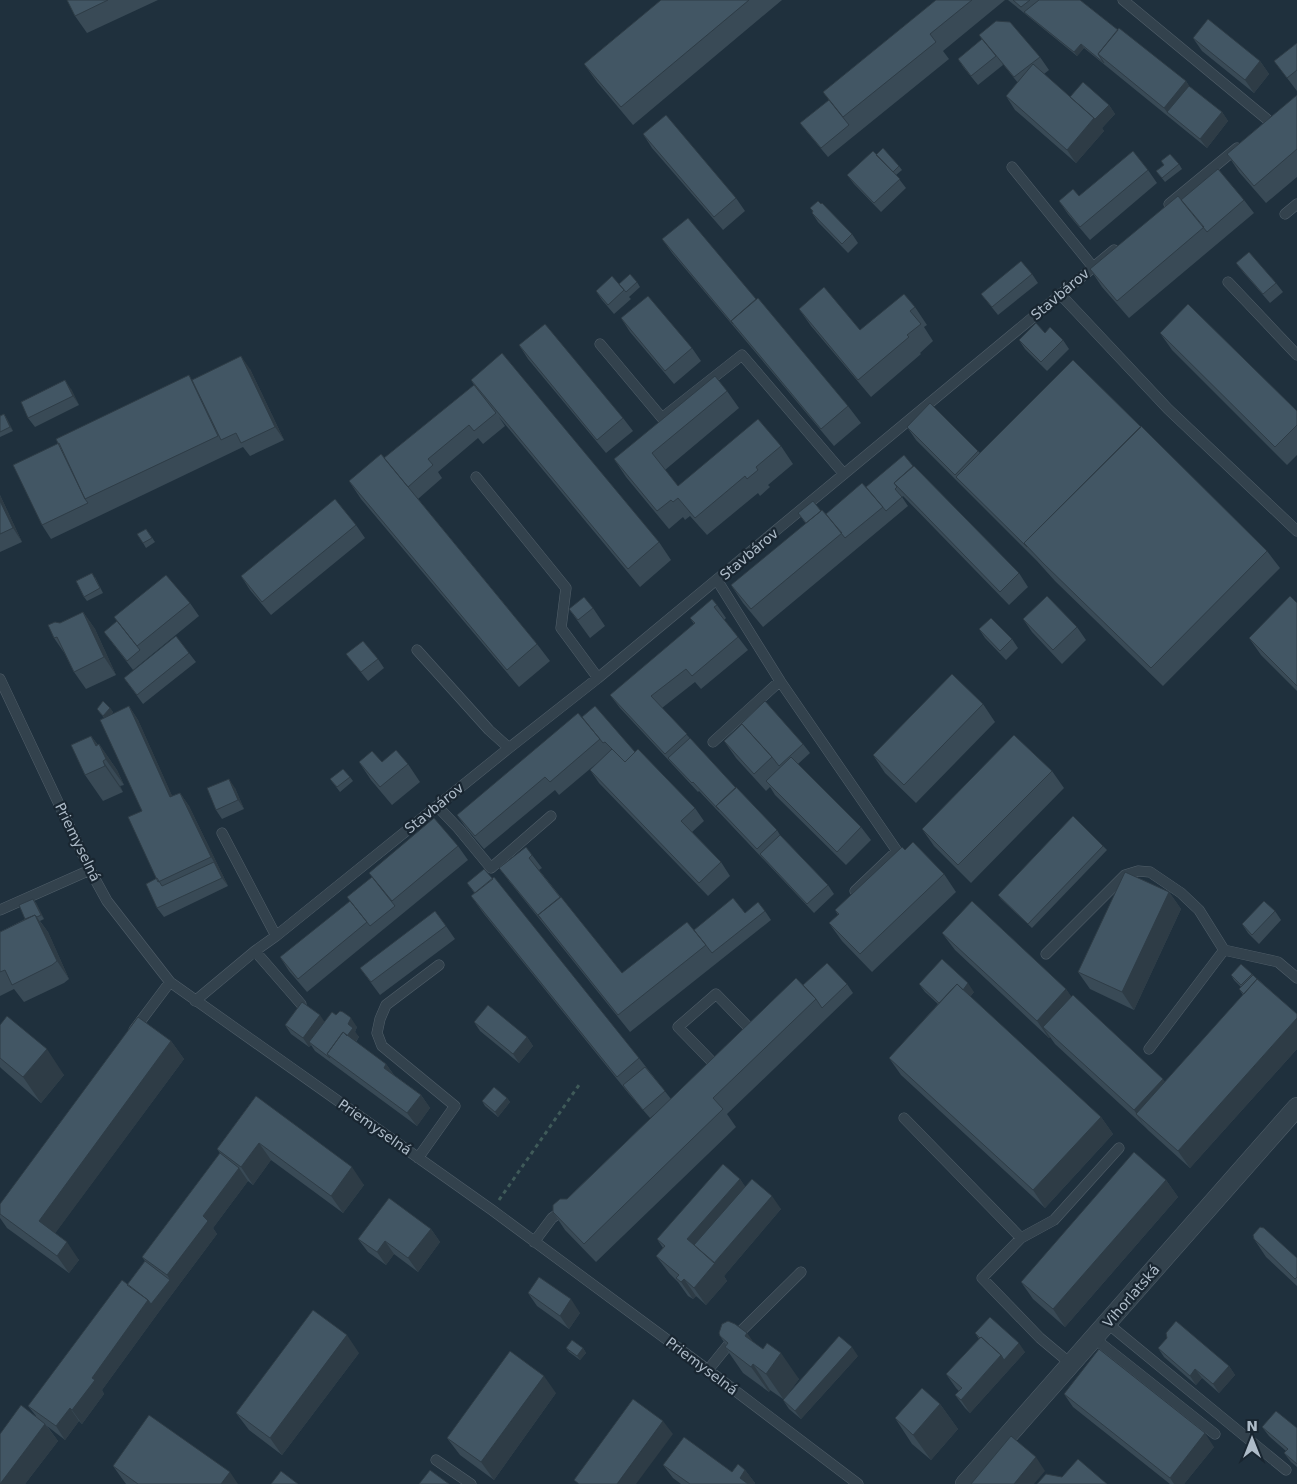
<svg xmlns="http://www.w3.org/2000/svg" width="1297" height="1484" viewBox="0 0 1297 1484" font-family="'DejaVu Sans',sans-serif">
<style>
.lines{fill:none;stroke-linecap:round;stroke-linejoin:round}
.lane-casing{stroke:#515f6a;stroke-width:11}
.street-casing{stroke:#515f6a;stroke-width:20}
.path{stroke:#3f5a59;stroke-width:3;stroke-dasharray:4 4;stroke-linecap:butt}
.lane{stroke:#33424d;stroke-width:10}
.street{stroke:#33424d;stroke-width:19}
.wall{fill:#394a56}
.shaded-wall{fill:#2e3c46}
.building{fill:#425664;stroke:#2e3c46}
.labels{text-anchor:middle;stroke-width:4.5;stroke-linejoin:round;paint-order:stroke}
.street-label{font-size:14px;fill:#aebcc9;stroke:#192631}
</style>
<rect width="100%" height="100%" fill="#1f303d"/>
<g class="lines">
<defs>
<path id="lane" d="M1123,0L1269,121
M1012,167L1093,267
M1169,204L1237,148
M1285,214L1297,204
M1228,282L1297,355
M1060,294L1168,409L1297,531
M600,344L662,418L742,355L844,474
M476,477L566,588L561,628L598,678
M717,580L780,681L897,851L855,891
M417,650L489,730L509,748
M0,679L90,870L107,901L170,982L492,1210L708,1370L858,1484
M713,742L780,681
M437,806L458,828L491,868L551,816
M222,833L276,936
M0,910L90,870
M255,951L301,1004
M1046,954L1125,875L1138,871L1150,872L1181,893L1199,910L1224,950L1278,962L1297,978
M195,1001L255,951L276,936L509,748L598,678L1114,250
M134,1030L170,982
M1149,1049L1224,950
M719,1069L678,1027L716,994L755,1034
M904,1118L1021,1238L982,1278L1040,1338L1071,1364
M418,1158L455,1106L382,1046L377,1033L380,1019L386,1005L439,965
M1021,1238L1054,1220L1119,1148
M534,1242L552,1218L566,1208
M1107,1323L1286,1470
M1094,1338L1215,1434
M708,1370L733,1339L801,1272
M436,1460L471,1484"/>
<path id="street" d="M965,1484L1297,1107"/>
</defs>
<use href="#lane" class="lane-casing"/>
<use href="#street" class="street-casing"/>
<path class="path" d="M499,1200L579,1085"/>
<use href="#lane" class="lane"/>
<use href="#street" class="street"/>
</g>
<path class="wall" d="M67,0H158L87,33L75,16Z
M661,0H782L633,125L597,82L584,64Z
M936,0H1005L943,51L949,59L828,157L807,132L800,123L829,100L823,92Z
M1008,0H1080L1118,30L1186,81L1189,86L1222,112L1228,121L1207,148L1084,48L1077,56Z
M979,35L1040,57L1049,70L1044,74L1070,97L1109,105L1115,114L1102,128L1104,131L1076,163L1015,110L1006,96L1018,83L1002,63L1003,65L978,85L964,68L958,59L982,39Z
M1193,38L1260,61L1269,74L1254,93L1202,51Z
M1297,43V91L1274,61Z
M1297,95V177L1266,203L1239,172L1227,154Z
M643,134L736,198L745,211L723,230L652,148Z
M876,155L899,166L902,170L896,175L906,188L881,212L854,184L847,175Z
M1179,164L1182,169L1165,182L1156,171Z
M1148,170L1157,183L1090,240L1068,214L1059,201L1079,196Z
M1181,200H1244L1254,213L1129,318L1102,287L1090,269Z
M810,208L852,234L858,243L848,253L818,222L812,213L813,212Z
M662,239L756,299L848,406L861,423L834,446L672,253Z
M1236,263L1276,283L1283,292L1270,303L1243,272Z
M1032,274L1038,283L998,315L981,294Z
M637,282L640,287L629,297L631,299L614,314L602,300L596,291L619,284Z
M915,307L927,325L924,327L933,341L920,353L921,354L871,397L811,326L799,309L860,330Z
M621,318L692,348L701,361L674,384L630,332Z
M1045,333L1063,340L1069,349L1047,371L1025,349L1019,340Z
M1160,333L1297,411V455L1287,465L1172,350Z
M519,345L623,418L633,431L606,453L528,359Z
M250,369L284,440L250,456L243,447L51,539L42,525L192,380Z
M471,380L659,542L671,560L640,587L499,417L505,426L483,444L478,438L438,472L442,478L418,499L537,644L550,661L519,687L361,499L349,481L384,458L474,385Z
M71,389L79,405L35,427L28,418Z
M727,391L739,408L665,470L678,486L781,446L793,464L768,485L770,487L760,496L758,493L707,535L690,516L685,520L683,517L669,529L626,477L614,459Z
M4,414L7,419L13,431L0,437V416Z
M907,427L978,451L980,453L1141,427L1267,551L1280,568L1163,686L1055,581L1037,561L916,440Z
M913,466L1019,573L1028,587L1009,605L903,496L902,497L908,506L763,627L743,603L731,585L806,524L798,513L821,511L826,514L866,487Z
M0,495L22,542L0,552Z
M356,525L365,538L271,615L250,590L241,576Z
M149,533L155,542L146,548L143,543Z
M95,577L103,593L87,601L84,597Z
M190,603L199,616L133,670L104,632Z
M1297,603V691L1261,655L1249,638Z
M717,605L726,618L724,620L738,637L748,650L701,689L695,682L662,708L736,788L777,830L780,835L828,885L834,894L814,913L699,791L698,792L620,708L610,695L694,624L690,618Z
M593,608L605,626L590,638L569,609Z
M83,612L95,629L116,675L86,689L74,672L65,654L54,638L60,623Z
M1023,619L1077,627L1086,640L1062,664L1032,632Z
M979,629L1012,639L1018,648L1006,660L985,638Z
M189,653L196,662L143,704L124,678Z
M346,654L378,659L384,668L368,681Z
M983,704L995,722L916,803L885,773L873,755Z
M129,706L138,720L172,796L180,793L189,806L228,886L164,917L157,908V878L142,811L104,718L97,709L110,708L113,712L111,715Z
M582,717L635,752L695,808L704,821L692,832L721,862L730,876L708,896L599,783L590,770L597,763L559,795L555,790L484,849L466,828L457,815Z
M91,736L98,745L99,744L117,770L124,785L120,786L123,792L103,801L85,775Z
M724,741L803,744L810,753L798,764L861,827L871,840L846,865L775,795L770,787L766,791L736,758Z
M359,762H382L408,764L420,782L392,805L371,780Z
M1052,771L1064,788L971,883L934,846L922,829Z
M350,777L353,781L340,792L330,779Z
M235,788L244,809L222,819L216,810Z
M458,846L468,860L307,992L289,971L280,957Z
M1103,846L1107,850L1032,928L1001,899L998,895Z
M905,850L944,874L956,892L872,972L842,941L829,923L838,915L835,910Z
M532,855L542,868L539,870L622,973L694,930L745,913L765,911L771,920L630,1032L509,881L499,868Z
M467,883L639,1058L671,1099L803,985L847,984L853,993L727,1114L736,1127L596,1262L565,1230L553,1212L656,1113L650,1118L629,1094L484,914L471,896L475,894Z
M1169,892L1181,909L1134,1010L1090,989L1078,972Z
M33,899L36,903L44,919L40,921L48,932L69,979L64,983L24,1002L14,989L0,996V932L25,919Z
M1275,911L1281,920L1259,944L1248,933L1242,924Z
M446,926L455,939L380,995L360,968Z
M942,933L1066,989L1071,997L1165,1082L1243,995L1239,989L1241,987L1234,980L1231,975L1252,974L1297,1014V1049L1190,1168L1149,1131L1146,1128L1055,1044L1050,1037L1049,1038L955,950Z
M919,984L974,992L970,997L1101,1117L1113,1134L1045,1208L901,1075L889,1058L938,1004L925,992Z
M336,1015L357,1027L355,1032L359,1037L356,1042L386,1064L394,1075L421,1095L430,1108L417,1126L315,1051L311,1045L309,1047L291,1034L285,1025L324,1022Z
M474,1022L527,1037L533,1046L519,1063L480,1031Z
M0,1025L64,1075L41,1103L2,1069L0,1067Z
M171,1041L184,1059L55,1233L79,1260L69,1273L7,1228L0,1218V1204Z
M256,1096L364,1185L343,1213L271,1160L253,1185L248,1181L213,1228L217,1234L158,1313L102,1390L104,1394L82,1424L79,1421L65,1440L47,1426L58,1441L25,1484H0L36,1416L28,1406L127,1285L145,1261L142,1257L220,1153L217,1149Z
M507,1098L510,1102L498,1117L485,1106L482,1101Z
M740,1179L745,1187L781,1209L724,1276L727,1281L706,1305L696,1296L693,1299L688,1296L678,1282L669,1273L656,1256L663,1248L657,1239Z
M1166,1180L1178,1197L1065,1327L1033,1299L1021,1282Z
M431,1229L440,1242L418,1272L394,1254L386,1265L368,1252L358,1239Z
M1254,1239L1297,1258V1286L1266,1257Z
M528,1293L580,1313L569,1329L537,1306Z
M975,1333L1025,1352L970,1413L965,1408L955,1395L959,1391L956,1388L946,1374L979,1339Z
M720,1336L755,1344L799,1379L789,1392L858,1356L801,1419L789,1409L783,1400V1399L770,1390L769,1392L743,1373L725,1347L726,1345Z
M566,1348H583L586,1353L580,1360L569,1352Z
M1158,1348L1229,1366L1235,1375L1219,1393L1202,1378L1196,1385L1164,1357Z
M359,1353L282,1455L249,1430L236,1413Z
M556,1393L494,1480L460,1455L447,1438Z
M1064,1394L1214,1447L1184,1484H1170L1073,1407Z
M940,1404L958,1429L931,1460L912,1444L895,1418Z
M1262,1427L1297,1428V1467L1291,1462L1284,1453L1286,1451L1269,1436Z
M663,1465L732,1472L745,1470L755,1483L754,1484H681L673,1478Z
M113,1466L238,1484H126Z"/>
<path class="shaded-wall" d="M1081,44L1084,48L1077,56L1074,52Z
M1260,61L1269,74L1254,93L1245,80Z
M1186,81L1195,95L1167,112L1164,108Z
M1109,105L1115,114L1102,128L1104,131L1076,163L1067,150L1094,118Z
M1222,112L1228,121L1207,148L1200,139Z
M241,356L250,369L284,440L275,427Z
M65,380L71,389L79,405L73,396Z
M4,414L7,419L13,431L10,427Z
M0,495L22,542L13,528L0,501Z
M83,612L95,629L116,675L104,657Z
M129,706L138,720L179,811L170,797Z
M110,708L113,712L106,720L103,716Z
M91,736L104,754L99,744L117,770L124,785L96,746Z
M103,761L120,786L123,792L105,766Z
M229,779L235,788L244,809L238,800Z
M180,793L189,806L228,886L222,878L214,862L211,857Z
M1169,892L1181,909L1134,1010L1122,992Z
M33,899L36,903L44,919L41,915Z
M35,915L48,932L69,979L57,961Z
M968,983L974,992L952,1017L946,1008Z
M1066,989L1079,1007L1043,1027L1050,1037L1049,1038L1037,1021Z
M320,1015L326,1024L309,1042L311,1045L309,1047L303,1038Z
M351,1018L357,1027L355,1032L359,1037L339,1063L348,1024Z
M1297,1018V1049L1190,1168L1178,1151Z
M527,1037L533,1046L519,1063L513,1054Z
M171,1041L184,1059L51,1239L39,1221Z
M47,1049L64,1075L41,1103L23,1077Z
M386,1064L395,1077L384,1068Z
M1163,1079L1175,1096L1136,1114L1146,1128L1134,1110Z
M421,1095L430,1108L417,1126L407,1113Z
M507,1098L510,1102L498,1117L495,1112Z
M1101,1117L1113,1134L1045,1208L1033,1190Z
M259,1143L271,1160L253,1185L241,1167Z
M352,1167L364,1185L343,1213L331,1196Z
M239,1168L248,1181L213,1228L217,1234L158,1313L151,1304L170,1280L167,1275L203,1216Z
M740,1179L752,1196L702,1254L687,1239Z
M1166,1180L1178,1197L1065,1327L1053,1309Z
M772,1196L781,1209L724,1276L727,1281L706,1305L694,1288L713,1264Z
M431,1229L440,1242L418,1272L408,1258Z
M385,1241L394,1254L386,1265L377,1252Z
M67,1242L79,1260L69,1273L57,1256Z
M684,1279L696,1296L693,1299L681,1282Z
M571,1299L580,1313L569,1329L560,1316Z
M148,1300L158,1313L102,1390L104,1394L82,1424L72,1410L92,1378Z
M747,1333L765,1358L745,1336Z
M347,1335L359,1353L282,1455L270,1438Z
M1019,1343L1025,1352L970,1413L961,1400L1001,1355Z
M852,1347L858,1356L801,1419L795,1411Z
M583,1348L586,1353L580,1360L577,1356Z
M781,1353L799,1379L784,1400L766,1374Z
M753,1364L770,1390L769,1392L751,1367Z
M1229,1366L1235,1375L1219,1393L1213,1384Z
M1195,1369L1202,1378L1196,1385L1190,1376Z
M544,1376L556,1393L494,1480L481,1462Z
M940,1404L958,1429L931,1460L913,1435Z
M70,1408L79,1421L65,1440L56,1426Z
M663,1421L673,1434L636,1484H617Z
M45,1424L58,1441L25,1484H0Z
M1205,1433L1214,1447L1184,1484H1174L1170,1478Z
M1036,1457L1045,1471L1034,1484H1014Z
M745,1470L755,1483L754,1484H744L740,1478Z
M230,1472L238,1484H221Z"/>
<path class="building" d="M67,0H108L75,16Z
M661,0H749L621,107L584,64Z
M936,0H972L930,34L936,42L843,117L823,92Z
M1013,0H1030L1021,7Z
M1039,0H1080L1118,30L1098,54L1104,63L1081,44L1074,52L1024,12Z
M1208,19L1260,61L1245,80L1193,38Z
M996,21L1010,22L1040,57L1014,77L979,35Z
M1119,28L1186,81L1164,108L1098,54Z
M982,39L996,56L971,76L958,59Z
M1297,43V70L1287,78L1274,61Z
M1033,64L1094,118L1067,150L1006,96Z
M1083,82L1109,105L1095,119L1070,97Z
M1189,86L1222,112L1200,139L1167,112Z
M1297,95V149L1254,186L1227,154Z
M829,100L849,125L821,148L800,123Z
M666,115L736,198L714,217L643,134Z
M883,148L899,166L893,172L876,155Z
M873,151L900,179L874,203L847,175Z
M1133,151L1148,170L1080,227L1059,201L1073,189L1079,196Z
M1170,154L1179,164L1162,178L1156,171L1164,165L1161,161Z
M1218,169L1244,200L1207,232L1181,200Z
M1178,196L1204,227L1117,301L1090,269Z
M818,201L821,204L822,203L852,234L842,244L812,213L813,211L810,208Z
M688,218L756,299L731,321L733,324L662,239Z
M1249,252L1276,283L1263,294L1236,263Z
M1021,261L1032,274L992,307L981,294Z
M630,274L637,282L626,292L619,284Z
M612,276L624,290L608,305L596,291Z
M824,287L860,330L904,294L915,307L910,311L921,324L907,335L909,337L858,380L799,309Z
M648,296L692,348L665,371L621,318Z
M758,298L848,406L821,429L731,321Z
M1188,304L1297,411V425L1275,447L1160,333Z
M1036,323L1045,333L1050,327L1063,340L1041,362L1019,340Z
M545,324L623,418L597,440L519,345Z
M502,353L659,542L628,569L471,380Z
M241,356L275,427L241,443L236,433L221,440L192,380Z
M1073,360L1141,427L1024,543L1027,547L956,477Z
M189,375L218,436L85,499L56,439Z
M715,376L727,391L652,453L678,486L758,419L781,446L756,467L758,470L747,479L745,476L695,518L678,498L673,502L671,500L657,511L614,459Z
M65,380L73,396L28,418L21,402Z
M474,385L496,413L474,431L469,425L428,459L433,465L408,487L384,458Z
M930,403L978,451L955,475L907,427Z
M4,414L10,427L0,432V416Z
M1141,426L1267,551L1151,668L1043,563L1024,543Z
M59,443L85,499L88,503L42,525L13,465Z
M381,454L537,644L507,670L349,481Z
M904,455L913,466L894,483L897,487L895,489L902,497L886,511L866,487Z
M914,466L1019,573L1000,592L894,483Z
M862,483L883,507L845,538L826,514Z
M335,499L356,525L262,602L241,576Z
M0,501L13,528L0,534Z
M813,501L821,511L806,523L798,513Z
M822,510L842,533L751,609L731,585Z
M146,529L152,538L143,543L137,534Z
M92,573L100,588L84,597L76,581Z
M166,575L190,603L137,646L114,617Z
M1047,596L1077,627L1053,650L1023,619Z
M1290,596L1297,603V686L1249,638Z
M584,597L593,608L578,620L569,609Z
M712,599L717,605L714,607L738,637L692,676L686,669L651,696L687,734L665,754L610,695L695,623L690,618Z
M83,612L104,657L74,672L57,637L54,638L48,625L55,622L60,623Z
M991,618L1012,639L1000,651L979,629Z
M117,621L140,650L127,661L104,632Z
M176,636L189,653L137,695L124,678Z
M363,641L378,659L361,672L346,654Z
M952,674L983,704L904,785L873,755Z
M103,701L110,708L103,716L97,709Z
M765,701L803,744L779,766L772,757L742,724V725L741,724Z
M129,706L170,797L180,793L211,857L158,882L128,817L142,811L100,720Z
M595,706L635,752L625,762L605,742L603,743L582,717Z
M578,713L600,739L550,782L545,777L475,836L457,815Z
M742,724L772,757L754,774L724,741Z
M1014,735L1052,771L958,865L922,829Z
M91,736L96,746L99,744L106,759L103,761L105,766L85,775L71,745Z
M690,738L736,788L716,806L719,810L693,782L692,783L668,758Z
M612,749L625,762L638,749L695,808L681,821L721,862L699,883L590,770Z
M396,750L408,764L380,787L359,762L372,751L382,762Z
M791,757L861,827L837,852L766,781Z
M343,769L350,777L337,787L330,779Z
M229,779L238,800L216,810L207,788Z
M736,787L777,830L757,849L716,806Z
M1073,816L1103,846L1028,924L998,895Z
M434,818L458,846L392,901L369,873Z
M780,835L828,885L807,904L760,854Z
M913,842L944,874L860,954L829,923L839,914L835,910L902,847L905,850Z
M526,847L532,855L529,858L560,897L538,915L541,919L499,868Z
M214,862L222,878L157,908L146,884L157,878L162,886Z
M484,869L493,879L475,893L467,883Z
M1125,872L1169,892L1122,992L1078,972Z
M372,877L395,906L370,926L347,897Z
M494,877L639,1058L617,1077L471,896Z
M561,897L622,973L687,922L706,945L618,1015L538,915Z
M733,898L745,913L758,902L765,911L712,953L694,930Z
M33,899L41,915L37,917L35,915L25,919L19,905Z
M350,901L367,922L298,979L280,957Z
M972,901L1066,989L1037,1021L942,933Z
M1264,901L1275,911L1252,935L1242,924Z
M435,911L446,926L371,982L360,968Z
M35,915L57,961L52,965L12,985L5,970L0,972V932Z
M942,959L968,983L963,990L957,984L939,1003L919,984Z
M827,963L847,984L822,1008L816,999L803,985Z
M1241,964L1252,974L1241,985L1231,975Z
M1253,975L1257,979L1244,994L1239,989Z
M796,978L816,999L713,1098L723,1109L584,1244L553,1212V1205L560,1199H567Z
M1257,979L1297,1014V1018L1178,1151L1136,1114Z
M957,984L1101,1117L1033,1190L889,1058Z
M1073,995L1163,1079L1134,1110L1043,1027Z
M302,1002L320,1015L303,1038L285,1025Z
M488,1005L527,1037L513,1054L474,1022Z
M340,1011L343,1012L350,1017L351,1018L348,1024L353,1028L347,1036L343,1032L327,1054L330,1058L309,1042L332,1012L336,1015Z
M7,1016L47,1049L23,1077L0,1058V1025Z
M138,1017L171,1041L39,1221L67,1242L57,1256L0,1214V1204Z
M343,1032L386,1064L384,1068L421,1095L407,1113L327,1054Z
M645,1067L665,1091L643,1110L623,1085Z
M494,1087L507,1098L495,1112L482,1101Z
M256,1096L352,1167L331,1196L259,1143L241,1167L217,1149Z
M1134,1152L1166,1180L1053,1309L1021,1282Z
M220,1153L239,1168L203,1216L208,1221L167,1275L142,1257Z
M723,1164L740,1179L687,1239L715,1263L694,1288L684,1279L681,1282L676,1278L679,1275L656,1256L665,1246L657,1239Z
M752,1179L772,1196L714,1263L694,1245Z
M389,1198L431,1229L408,1258L385,1241L377,1252L358,1239Z
M1260,1227L1264,1228L1297,1258V1277L1295,1279L1254,1239L1253,1235Z
M145,1261L170,1280L151,1304L148,1300L127,1285Z
M539,1277L571,1299L560,1316L528,1293Z
M122,1280L148,1300L92,1378L95,1380L72,1410L70,1408L56,1426L28,1406Z
M313,1310L347,1335L270,1438L236,1413Z
M990,1317L1019,1343L1004,1360L1001,1355L981,1337L980,1338L975,1333Z
M728,1321L735,1324L747,1333L745,1336L763,1349L767,1343L781,1353L766,1374L753,1364L751,1367L725,1347L728,1343L720,1336L719,1333L722,1324Z
M1176,1321L1229,1366L1213,1384L1195,1369L1190,1376L1158,1348L1167,1338L1166,1333Z
M839,1336L852,1347L795,1411L783,1400Z
M981,1337L1001,1355L961,1400L955,1395L962,1388L946,1374Z
M572,1340L583,1348L577,1356L566,1348Z
M1099,1349L1205,1433L1170,1478L1064,1394Z
M510,1351L544,1376L481,1462L447,1438Z
M922,1388L940,1404L913,1435L895,1418Z
M633,1399L663,1421L617,1484H579L574,1480Z
M21,1405L45,1424L0,1484V1434Z
M1276,1411L1297,1428V1464L1284,1453L1288,1449L1262,1427Z
M149,1415L230,1472L221,1484H138L113,1466Z
M1011,1436L1036,1457L1014,1484H971Z
M684,1437L732,1472L738,1464L745,1470L740,1478L748,1484H690L663,1465Z
M1078,1459L1107,1484H1037L1046,1474L1062,1477Z
M430,1470L449,1484H419Z
M281,1471L298,1484H271Z"/>
<g class="labels">
<g class="street-label">
<text transform="translate(1060 294) rotate(-40)" y="5">Stavbárov</text>
<text transform="translate(749 554) rotate(-40)" y="5">Stavbárov</text>
<text transform="translate(434 808) rotate(-39)" y="5">Stavbárov</text>
<text transform="translate(78 842) rotate(64)" y="5">Priemyselná</text>
<text transform="translate(375 1127) rotate(35)" y="5">Priemyselná</text>
<text transform="translate(1131 1296) rotate(-49)" y="5">Vihorlatská</text>
<text transform="translate(702 1366) rotate(37)" y="5">Priemyselná</text>
</g>
</g>
<g transform="translate(1252 1439)" stroke="#192631" stroke-width="4" paint-order="stroke">
<path d="M0-4L9 19L0 12L-9 19Z" fill="#aebcc9"/>
<text y="-8" font-size="14" font-weight="bold" text-anchor="middle" fill="#aebcc9">N</text>
</g>
</svg>
